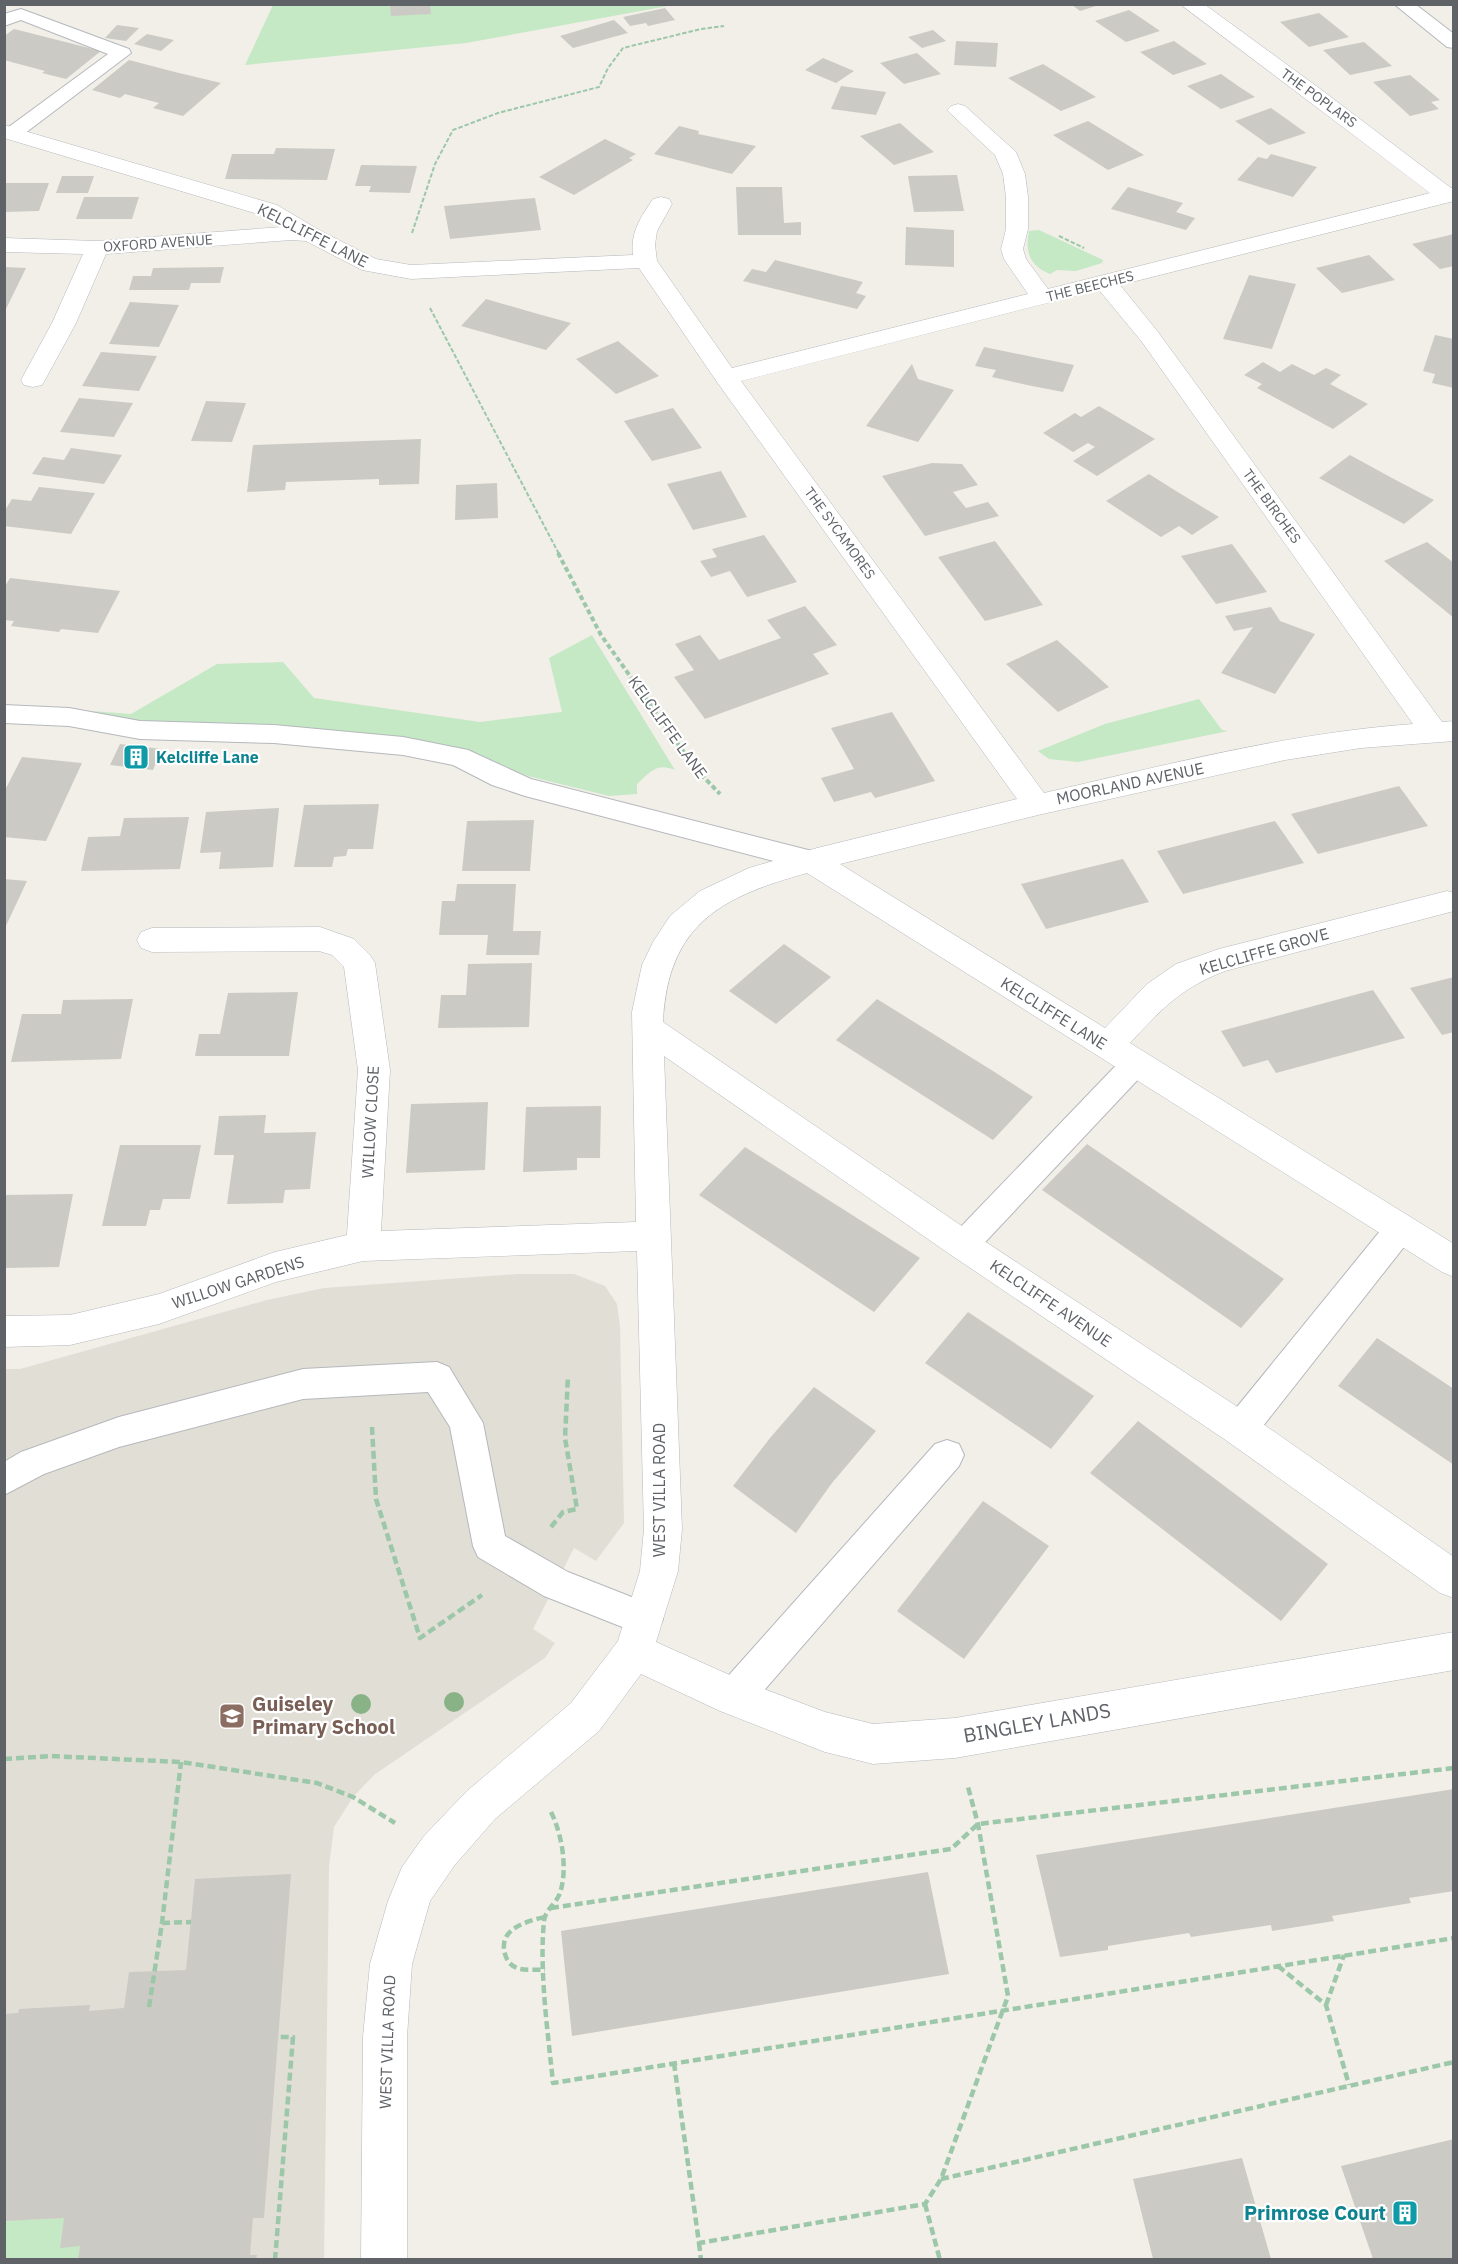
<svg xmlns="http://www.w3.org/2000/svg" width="1458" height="2264" viewBox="0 0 1458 2264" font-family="'IBM Plex Sans',sans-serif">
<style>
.education{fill:#e1ded6}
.green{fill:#c5e8c5}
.building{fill:#cccac5}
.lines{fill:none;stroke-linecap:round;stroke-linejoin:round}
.service-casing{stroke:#b5b8bc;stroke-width:2}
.minor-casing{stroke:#b5b8bc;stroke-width:1}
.path-far2{stroke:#9cc7a9;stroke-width:2;stroke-dasharray:4.5 2;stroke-linecap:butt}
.path-far1{stroke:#9cc7a9;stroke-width:4;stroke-dasharray:5 3;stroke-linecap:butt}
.path{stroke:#9cc7a9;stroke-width:4.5;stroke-dasharray:8 4;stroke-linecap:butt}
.service{fill:#fff;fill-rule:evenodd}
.minor{fill:#fff;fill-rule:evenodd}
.tree{fill:#89b387}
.labels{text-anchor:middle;stroke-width:4.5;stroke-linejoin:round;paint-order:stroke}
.far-street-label{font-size:14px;fill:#5f6368;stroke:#fff}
.street-label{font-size:16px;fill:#5f6368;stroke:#fff}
.culture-label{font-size:16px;font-weight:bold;fill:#0d838f;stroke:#fff;text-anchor:start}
.near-education-label{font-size:20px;font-weight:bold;fill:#785e54;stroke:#fff;text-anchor:start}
.near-street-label{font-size:20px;fill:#5f6368;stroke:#fff}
.near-culture-label{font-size:20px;font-weight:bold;fill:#0d838f;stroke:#fff;text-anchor:end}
</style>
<rect width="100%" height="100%" fill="#f1efe8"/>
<path class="education" d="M518,1274H574L605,1286L617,1304L620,1326L624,1523L596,1561L574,1548L533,1629L555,1643L545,1658L374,1775L353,1797L334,1827L329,1866L324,2259H5L4,1369H20L267,1300L324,1288Z"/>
<path class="green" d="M273,5H673L466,43L245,65Z
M1039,230L1103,260L1102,263L1076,271L1057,270L1050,274C1029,265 1025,252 1029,231Z
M592,635L675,770C657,762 650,772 637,784V794L609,796L528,776L462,749L407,739L142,723L91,711L131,714L217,664L283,662L314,698L480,722L562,712L549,658Z
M1199,699L1222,730L1228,731L1078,762L1049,759L1038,751L1105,724Z
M64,2218L60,2247L80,2246L78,2259L5,2260V2221Z"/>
<path class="building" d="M390,4H430L431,14L391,16Z
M1071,4H1099V5L1080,11Z
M665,8L675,20L648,26L646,23L630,26L623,17Z
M1129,10L1144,20L1160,31L1126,42L1095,21Z
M1319,13L1349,37L1309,47L1280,22Z
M614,20L628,33L573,48L560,36Z
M117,25L139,28L126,41L105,38Z
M14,29L101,51L66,79L42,73L45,71L4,60V36Z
M933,30L946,41L922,48L908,37Z
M147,34L174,40L161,51L134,44Z
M956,41L998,43L996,67L954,65Z
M1174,41L1191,53L1207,64L1173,75L1140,52Z
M1364,42L1392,66L1350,75L1323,50Z
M917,53L941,74L904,84L880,63Z
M823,58L854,71L836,83L805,70Z
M129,60L175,72L221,83L183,116L153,108L159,103L125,94L120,98L92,90Z
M1043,64L1069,80L1096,97L1061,111L1008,78Z
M1221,74L1238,86L1255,97L1221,109L1187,86Z
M1410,75L1440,100L1431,102L1439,109L1410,116L1373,82Z
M841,86L886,92L876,115L831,109Z
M1271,108L1288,120L1306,133L1269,145L1235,121Z
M1088,121L1144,155L1108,170L1053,135Z
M900,123L917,138L934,152L894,165L860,136Z
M679,126L699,131L698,134L756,146L732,174L654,154Z
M605,139L636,154L629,158L633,160L574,195L539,177Z
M276,148L335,149L327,180L225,179L232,154H274Z
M1271,154L1317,167L1293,197L1237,180L1258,157L1267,159Z
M361,165L417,166L410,193L369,192L371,186H355Z
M957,175L964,211L914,212L908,176Z
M62,176H94L88,193H56Z
M4,183H49L39,211L4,212Z
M736,187H782L784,223L801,222V235H738Z
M1128,187L1183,203L1176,212L1195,218L1186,230L1111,209Z
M84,197H139L132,219H76Z
M535,198L541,230L450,239L444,206Z
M906,227L954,230V267L905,265Z
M1454,234V266L1440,269L1412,244Z
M1369,255L1395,280L1342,293L1316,268Z
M775,260L863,282L856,293L866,296L857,309L743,281L752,269L766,272Z
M5,267L26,268L6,309H5Z
M224,267L220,283H191L189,290H129L133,276H151L153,268Z
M1249,275L1296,284L1272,349L1223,339Z
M486,299L538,314L571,323L546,350L461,326Z
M130,302L179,305L159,347L109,344Z
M1435,335L1454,339V388L1432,383L1435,374L1423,371Z
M618,341L639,359L659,376L616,394L576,359Z
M984,347L1038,358L1074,365L1063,392L1027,385L992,377L996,370L975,366Z
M101,352L157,356L139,391L82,386Z
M1263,362L1280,372L1292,364L1314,375L1326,368L1341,375L1330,384L1368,404L1333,429L1257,388L1262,384L1244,375Z
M912,364L918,379L954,390L918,442L866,426Z
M79,398L133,403L114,437L60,432Z
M206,401L246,403L232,442L191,441Z
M1099,406L1155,439L1097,476L1073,461L1095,447L1088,443L1073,452L1043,433L1075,413L1081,417Z
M673,408L702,448L652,461L624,421Z
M421,439L419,484L379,485V479L286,482L285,490L247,492L253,445Z
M71,448L122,455L104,484L32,474L43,457L64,460Z
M1350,455L1392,478L1434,500L1404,524L1319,478Z
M932,463L962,464L978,485L953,492L966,508L988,502L999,516L925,536L882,476Z
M721,471L747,517L693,530L667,484Z
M1149,474L1176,491L1219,517L1192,535L1179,526L1161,537L1106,501Z
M497,483L498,518L455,520L456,485Z
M39,487L95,493L71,534L4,526V512L12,499L31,501Z
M764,535L797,582L747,597L730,571L711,577L700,561L717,557L712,549Z
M995,541L1043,605L985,621L938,557Z
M1427,542L1454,563V618L1384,561Z
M1232,544L1267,592L1216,604L1181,556Z
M10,578L120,591L98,633L61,629L59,632L11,626L14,621L4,620V588Z
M805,606L837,645L813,654L829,674L705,719L674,677L694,670L675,644L700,635L719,660L781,638L767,620Z
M1271,607L1280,621L1315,634L1275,694L1221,673L1253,627L1234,631L1225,616Z
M1057,640L1109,687L1058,712L1006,664Z
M892,712L935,781L875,798L871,792L834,802L821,778L854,769L831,728Z
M120,744L162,749L153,770L110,765Z
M22,757L82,763L46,841L4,837V792Z
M1399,786L1428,826L1318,854L1291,814Z
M379,804L373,849H348L346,856L334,857L332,867H294L304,805Z
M279,808L273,867L219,869L221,852L200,853L206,812Z
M189,817L180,869L81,871L88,837L120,836L124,818Z
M534,820L530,871H462L467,821Z
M1275,821L1304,863L1183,894L1157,851Z
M1123,859L1149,902L1046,929L1021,884Z
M4,879L27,881L4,930Z
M457,884H516L513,931H541L539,955H486L488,935H439L442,901H455Z
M784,944L831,977L776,1024L729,991Z
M532,963L529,1027L438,1028L441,995H466L468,964Z
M1454,977V1032L1442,1035L1410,988Z
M1373,990L1405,1038L1276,1073L1268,1060L1243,1067L1221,1031Z
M298,992L289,1056H195L199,1034H220L228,993Z
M133,999L121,1059L11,1062L22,1014H61L63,1000Z
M877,999L993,1071L1033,1097L993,1140L836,1040Z
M488,1102L485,1170L406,1173L411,1104Z
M601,1106L600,1158H577V1170L523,1172L526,1107Z
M266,1115L264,1133L316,1132L310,1189L285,1190L283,1203L227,1204L234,1155H214L219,1116Z
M1087,1144L1284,1279L1241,1328L1042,1190Z
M120,1145H201L190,1199H163L160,1210H150L146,1226H102Z
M745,1147L920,1258L874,1312L699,1195Z
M73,1194L59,1267L4,1268V1195Z
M968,1312L1094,1396L1051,1449L925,1363Z
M1377,1338L1454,1389V1465L1338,1386Z
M814,1387L876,1431L832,1483L796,1533L733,1486L770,1438Z
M1138,1421L1328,1564L1281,1621L1090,1473Z
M983,1501L1049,1546L964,1659L897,1611Z
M1454,1789V1891L1409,1898L1411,1903L1332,1916L1334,1921L1272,1931L1271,1925L1191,1937L1189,1933L1108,1946V1950L1060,1957L1036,1855Z
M928,1872L949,1974L572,2036L561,1931Z
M291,1874L264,2218H253L250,2255H257L256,2259H78L80,2246L60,2248L64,2218L4,2221V2014L18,2013L19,2009L90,2005L89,2011L124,2008L129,1972L186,1970L195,1879Z
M1454,2139V2259H1373L1341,2166Z
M1242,2158L1271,2259H1153L1133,2179Z"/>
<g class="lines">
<defs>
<path id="service" d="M1394,4H1415L1454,34V48L1447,47Z
M21,9L129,49L131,53L20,137H6V129L108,54L21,20L4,26V14Z
M4,705L69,708L140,721L274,725L403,737L468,750L531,779L812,851L822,854L826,861L822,868L812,871L525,796L492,785L453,765L403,755L274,743L140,739L69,726L4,723Z
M1135,1052L1145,1056L1150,1064L1145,1072L974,1254L963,1258L952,1254L947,1245L952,1236L1125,1056Z
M1400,1216L1411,1220L1416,1229L1411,1238L1252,1440L1240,1444L1228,1440L1223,1429L1228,1418L1389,1220Z
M437,1362L449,1367L483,1423L505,1536L568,1572L657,1607L663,1619L657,1631L645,1636L544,1596L478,1557L473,1546L450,1427L428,1392L303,1399L119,1447L44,1474L4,1495V1462L21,1452L119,1417L303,1369Z
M947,1440L959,1444L964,1455L959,1466L747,1710L734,1715L721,1710L716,1697L721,1684L935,1444Z"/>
<path id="minor" d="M1180,4H1204L1319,88L1451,188H1454V201L1120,285L1158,332L1442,722L1454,721V741L1361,748L1285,760L1038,815L840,864L1105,1028L1147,984L1176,964L1219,949L1447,891L1454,893V911L1225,971C1179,989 1162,1009 1130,1043L1454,1244V1277L1442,1272L807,873C721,897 668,924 663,1022L975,1235L1253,1417L1454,1557V1598L1440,1593L1227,1441L951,1255L664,1056L682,1529L678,1571L656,1642L743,1681L825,1712L873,1724L955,1718L1454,1632V1670L955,1758L873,1764L825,1752L720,1711L641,1674L599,1731L495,1819L454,1866L430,1901L412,1964L407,2037V2260H361L363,2037L370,1964L388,1901L402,1867L424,1836L467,1791L571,1703L618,1641L640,1571L644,1529L637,1251L363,1261L276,1282L159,1324L70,1345L4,1347V1316L70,1315L159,1294L275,1252L347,1235L358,1070L344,967L332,955L319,951L152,952L141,948L137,940L141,932L152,928L320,927L354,939L370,955L375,963L390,1070L381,1231L636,1222L632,1012L642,965L653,942L670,916L700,891L749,868L817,848L1017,799L717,382L639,268L411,279L362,270L306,241L291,240L106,254L76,323L45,380L42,385L33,387L24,385L21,380L52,323L83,254L4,252V238L97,241L282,227L261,215L4,138V125L277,205L319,230L376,259L411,265L633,255C630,232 641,217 653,199L661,197L669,199L672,204L657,231L655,245L657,261L732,368L1028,294L1004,259L1001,249L1006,229V197L1003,174L995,155L951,114L947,110L951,106L958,104L965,106L1016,152L1025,174L1028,197V229L1023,249L1026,259L1048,289L1430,193ZM1099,290L1142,342L1413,724C1288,733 1166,765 1044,793L741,381Z"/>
</defs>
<use href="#service" class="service-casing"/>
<use href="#minor" class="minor-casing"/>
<path class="path-far2" d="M412,233L435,164L453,130L498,113L599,87L608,68L623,48L701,29L724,26
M1059,236L1084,248
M430,308L559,554"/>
<path class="path-far1" d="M558,553L601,635L695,768L720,794"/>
<path class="path" d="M372,1427L376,1499L420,1638L482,1595
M551,1527L563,1512L577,1509L565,1438L568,1376
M4,1759L50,1756L181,1762L317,1783L353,1797L395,1823
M551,1812C562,1834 568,1869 560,1893C556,1904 545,1910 544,1921C539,1971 548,2033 553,2083L1454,1938
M551,1908L951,1849L978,1824L1454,1768
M544,1917C525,1922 498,1929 505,1954C507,1961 510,1965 517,1968C525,1971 536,1969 545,1970
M162,1923L191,1922
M1278,1966L1326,2005L1349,2085
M1326,2005L1344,1955
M149,2007L162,1923L181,1762
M674,2063L699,2243L925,2204L941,2179L1008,1996L978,1824L968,1787
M941,2179L1454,2062
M925,2204L940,2260
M699,2243L701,2260
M275,2260L293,2037H278"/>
<use href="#service" class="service"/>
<use href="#minor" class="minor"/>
</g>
<g class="tree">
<circle cx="454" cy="1702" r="10"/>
<circle cx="361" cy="1704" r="10"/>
</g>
<defs>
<symbol id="building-square" viewBox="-11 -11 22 22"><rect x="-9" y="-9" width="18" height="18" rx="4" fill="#0f9aa8" stroke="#fff"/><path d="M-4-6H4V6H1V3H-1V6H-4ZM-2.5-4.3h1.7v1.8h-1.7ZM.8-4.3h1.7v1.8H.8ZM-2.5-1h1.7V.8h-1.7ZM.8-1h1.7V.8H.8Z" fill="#fff"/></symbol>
<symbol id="school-square" viewBox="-11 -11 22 22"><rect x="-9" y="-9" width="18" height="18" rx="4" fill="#8d6e63" stroke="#fff"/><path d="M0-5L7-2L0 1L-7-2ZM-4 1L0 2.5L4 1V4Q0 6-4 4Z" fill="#fff"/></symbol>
</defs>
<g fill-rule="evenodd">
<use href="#building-square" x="121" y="742" width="30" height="30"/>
<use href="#school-square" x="217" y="1701" width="30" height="30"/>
<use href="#building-square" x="1390" y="2198" width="30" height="30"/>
</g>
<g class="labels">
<g class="far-street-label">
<text transform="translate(1319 98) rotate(36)" y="5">THE POPLARS</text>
<text transform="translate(158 243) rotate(-4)" y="5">OXFORD AVENUE</text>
<text transform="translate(1090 286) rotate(-14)" y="5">THE BEECHES</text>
<text transform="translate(1272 506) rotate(54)" y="5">THE BIRCHES</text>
<text transform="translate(840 533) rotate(54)" y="5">THE SYCAMORES</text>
</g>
<g class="street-label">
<text transform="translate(313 235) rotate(27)" y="6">KELCLIFFE LANE</text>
<text transform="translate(668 727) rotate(54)" y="6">KELCLIFFE LANE</text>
<text transform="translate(1130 783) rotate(-12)" y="6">MOORLAND AVENUE</text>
<text transform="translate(1264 951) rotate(-16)" y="6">KELCLIFFE GROVE</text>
<text transform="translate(1054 1013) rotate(32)" y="6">KELCLIFFE LANE</text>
<text transform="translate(370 1122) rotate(-87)" y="6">WILLOW CLOSE</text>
<text transform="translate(238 1282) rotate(-18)" y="6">WILLOW GARDENS</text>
<text transform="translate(1051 1303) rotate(34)" y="6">KELCLIFFE AVENUE</text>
<text transform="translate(659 1490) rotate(-90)" y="6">WEST VILLA ROAD</text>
<text transform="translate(387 2042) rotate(-88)" y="6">WEST VILLA ROAD</text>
</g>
<g class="culture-label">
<text x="156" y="763">Kelcliffe Lane</text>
</g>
<g class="near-education-label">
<text x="252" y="1711">Guiseley<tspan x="252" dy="23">Primary School</tspan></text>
</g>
<g class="near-street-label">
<text transform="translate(1037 1723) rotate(-10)" y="7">BINGLEY LANDS</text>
</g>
<g class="near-culture-label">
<text x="1386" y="2220">Primrose Court</text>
</g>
</g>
<rect width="1458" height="2264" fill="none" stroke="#5f6368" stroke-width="12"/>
</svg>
